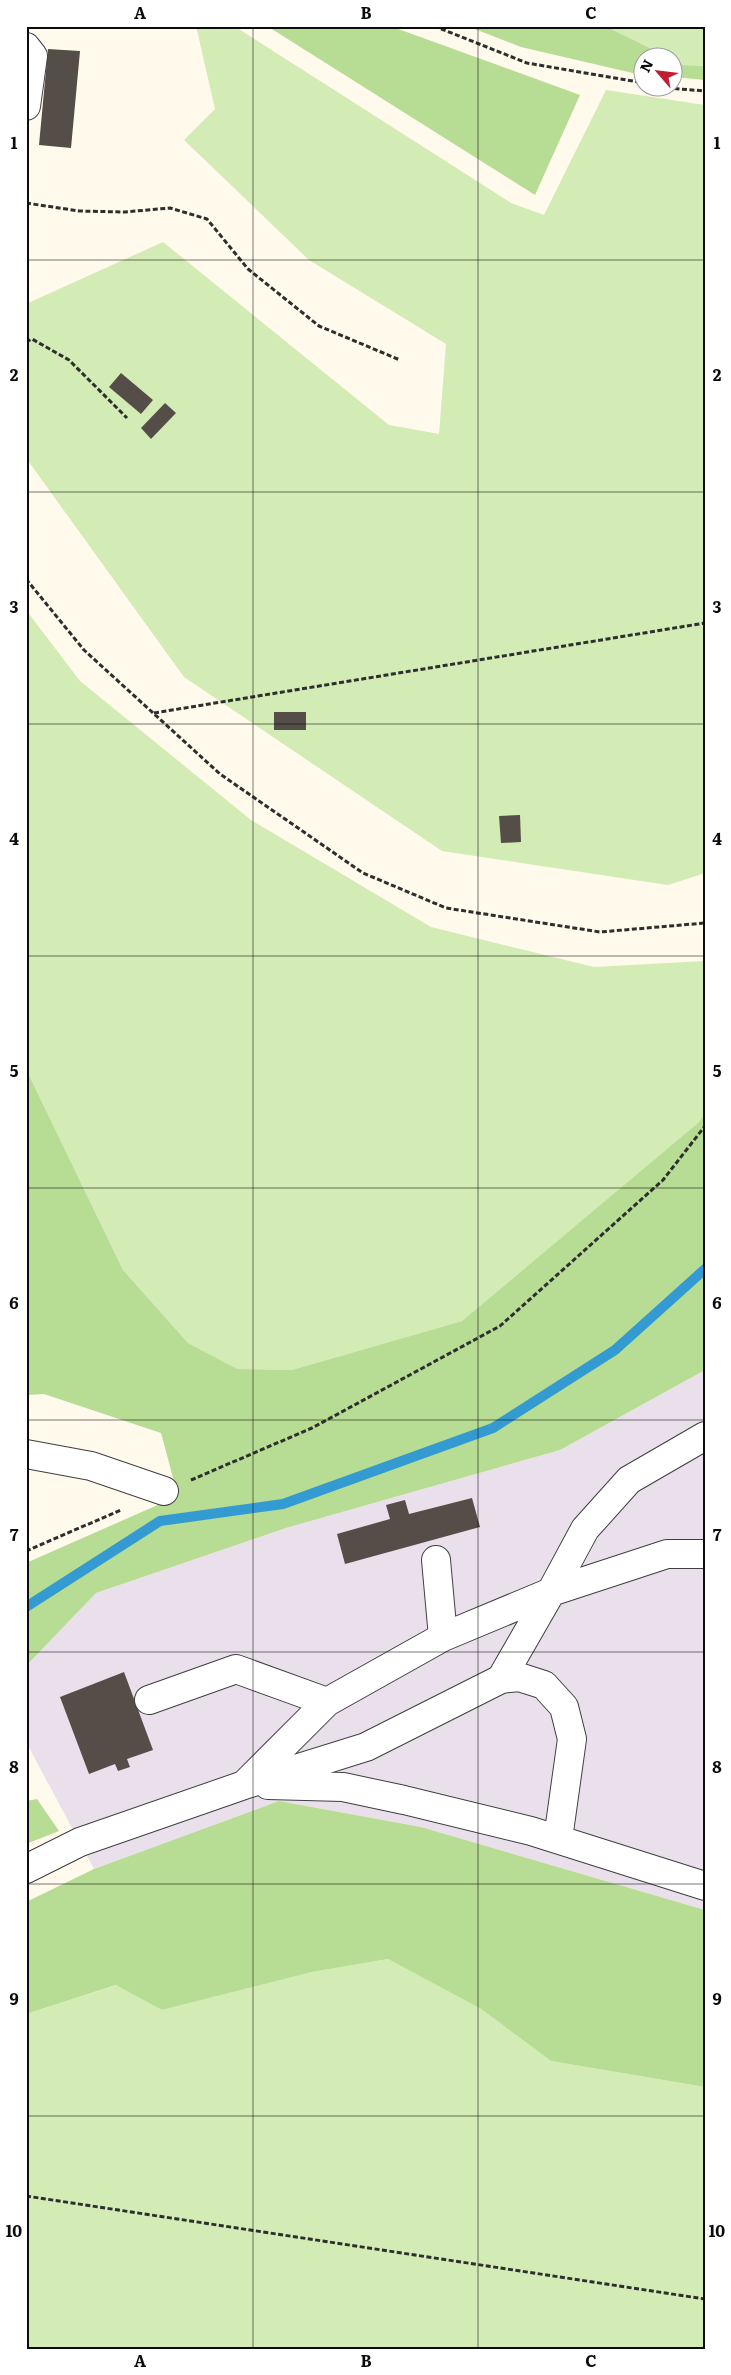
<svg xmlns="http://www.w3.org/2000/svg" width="731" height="2375" viewBox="0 0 731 2375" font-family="Literata,serif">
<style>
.industrial{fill:#eae0ec}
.green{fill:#d3ebb4}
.forest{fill:#b7dc93}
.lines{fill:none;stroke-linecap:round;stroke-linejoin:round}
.stream{stroke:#339ad2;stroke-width:10}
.building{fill:#554d48}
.minor-casing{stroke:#3f3f3f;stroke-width:30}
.path{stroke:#2e2e2e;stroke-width:3;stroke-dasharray:5 2.5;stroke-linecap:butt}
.minor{stroke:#fff;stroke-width:28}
.grid{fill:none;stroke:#0c0c0c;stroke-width:1;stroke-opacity:0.55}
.neatline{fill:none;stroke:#0c0c0c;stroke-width:2}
.grid-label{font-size:16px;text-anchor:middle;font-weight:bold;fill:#0c0c0c}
</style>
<rect width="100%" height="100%" fill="#fffaec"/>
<path class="industrial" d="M705,1370V1910L421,1827L279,1801L94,1869L26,1742V1666L96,1593L286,1528L560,1450Z"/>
<path class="green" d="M196,26H234L511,203L544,215L606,90L705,105V873L668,885L442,851L184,677L26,458V304L163,242L389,425L439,434L446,344L309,260L184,140L215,109Z
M605,26H705V66L682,65L674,60V58L668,57Z
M26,610L80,681L251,820L431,927L594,967L705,961V1114L699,1122L462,1321L292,1370L236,1369L188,1343L123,1270L26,1069Z
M388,1959L481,2009L551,2061L705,2087V2349H26V2014L117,1985L162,2010L312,1972Z"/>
<path class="forest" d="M267,26H390L580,95L535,195Z
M467,26H605L668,57L644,58L643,74H637L521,47Z
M674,60L682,65L705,66V80L674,77Z
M26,1069L123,1270L188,1343L237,1369L292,1370L462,1321L699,1122L705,1114V1370L560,1450L286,1528L96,1593L26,1666V1563L178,1496L161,1433L44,1394L26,1395Z
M37,1799L59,1831L26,1844V1801Z
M279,1801L421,1827L705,1910V2087L551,2061L481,2009L388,1959L312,1972L162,2010L116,1985L26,2014V1902L94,1869Z"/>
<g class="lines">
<path class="stream" d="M26,1607L160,1521L283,1504L493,1428L615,1350L705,1269"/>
</g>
<path class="building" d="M48,49L80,51L71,148L39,145Z
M121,373L153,400L141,414L109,387Z
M165,403L176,413L151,439L141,428Z
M274,712H306V730H274Z
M520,815L521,842L501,843L499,816Z
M472,1498L480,1527L345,1564L337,1534L390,1519L386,1505L405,1500L409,1514Z
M124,1672L153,1750L127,1759L130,1767L118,1771L115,1764L89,1774L60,1697Z"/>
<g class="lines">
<defs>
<path id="minor" d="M26,47L33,56L26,106
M26,1454L91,1466L164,1491
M436,1560L443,1637
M501,1679L519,1677L544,1685L564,1707L572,1739L558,1839
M149,1700L236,1669L327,1702
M247,1782L327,1702L443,1637L551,1592L585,1529L629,1480L705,1436
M268,1785L343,1787L404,1800L531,1831L705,1886
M26,1869L80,1842L244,1785L366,1747L501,1679L551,1592L667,1554H705"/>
</defs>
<use href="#minor" class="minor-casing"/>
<path class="path" d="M434,26L527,63L644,83
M667,88L705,91
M26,203L79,211L125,212L170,208L207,219L248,269L319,326L400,360
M26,342L32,339L69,360L127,418
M26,579L84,650L220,774L363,873L446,908L600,932L705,923
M154,713L705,623
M191,1480L312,1428L500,1326L663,1180L705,1126
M26,1551L121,1510
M26,2196L705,2299"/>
<use href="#minor" class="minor"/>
</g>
<path class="grid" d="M253,26V2349M478,26V2349M26,260H705M26,492H705M26,724H705M26,956H705M26,1188H705M26,1420H705M26,1652H705M26,1884H705M26,2116H705"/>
<rect width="731" height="2375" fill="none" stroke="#ffffff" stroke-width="55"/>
<g transform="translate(658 72) rotate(298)"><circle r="24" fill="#ffffff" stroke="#9e9e9e"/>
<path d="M0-4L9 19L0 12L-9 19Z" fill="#c11f2f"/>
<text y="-8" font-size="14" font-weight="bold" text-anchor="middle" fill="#0c0c0c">N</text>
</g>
<rect x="28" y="28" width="676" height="2320" class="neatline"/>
<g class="grid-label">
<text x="140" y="19">A</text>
<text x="366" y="19">B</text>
<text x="591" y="19">C</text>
<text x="14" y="149">1</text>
<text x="717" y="149">1</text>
<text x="14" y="381">2</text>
<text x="717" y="381">2</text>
<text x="14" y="613">3</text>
<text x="717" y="613">3</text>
<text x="14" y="845">4</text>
<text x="717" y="845">4</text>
<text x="14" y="1077">5</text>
<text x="717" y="1077">5</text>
<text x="14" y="1309">6</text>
<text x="717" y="1309">6</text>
<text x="14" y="1541">7</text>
<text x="717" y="1541">7</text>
<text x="14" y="1773">8</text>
<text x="717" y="1773">8</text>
<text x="14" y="2005">9</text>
<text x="717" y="2005">9</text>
<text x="14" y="2237">10</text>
<text x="717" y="2237">10</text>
<text x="140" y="2367">A</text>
<text x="366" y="2367">B</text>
<text x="591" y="2367">C</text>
</g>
</svg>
